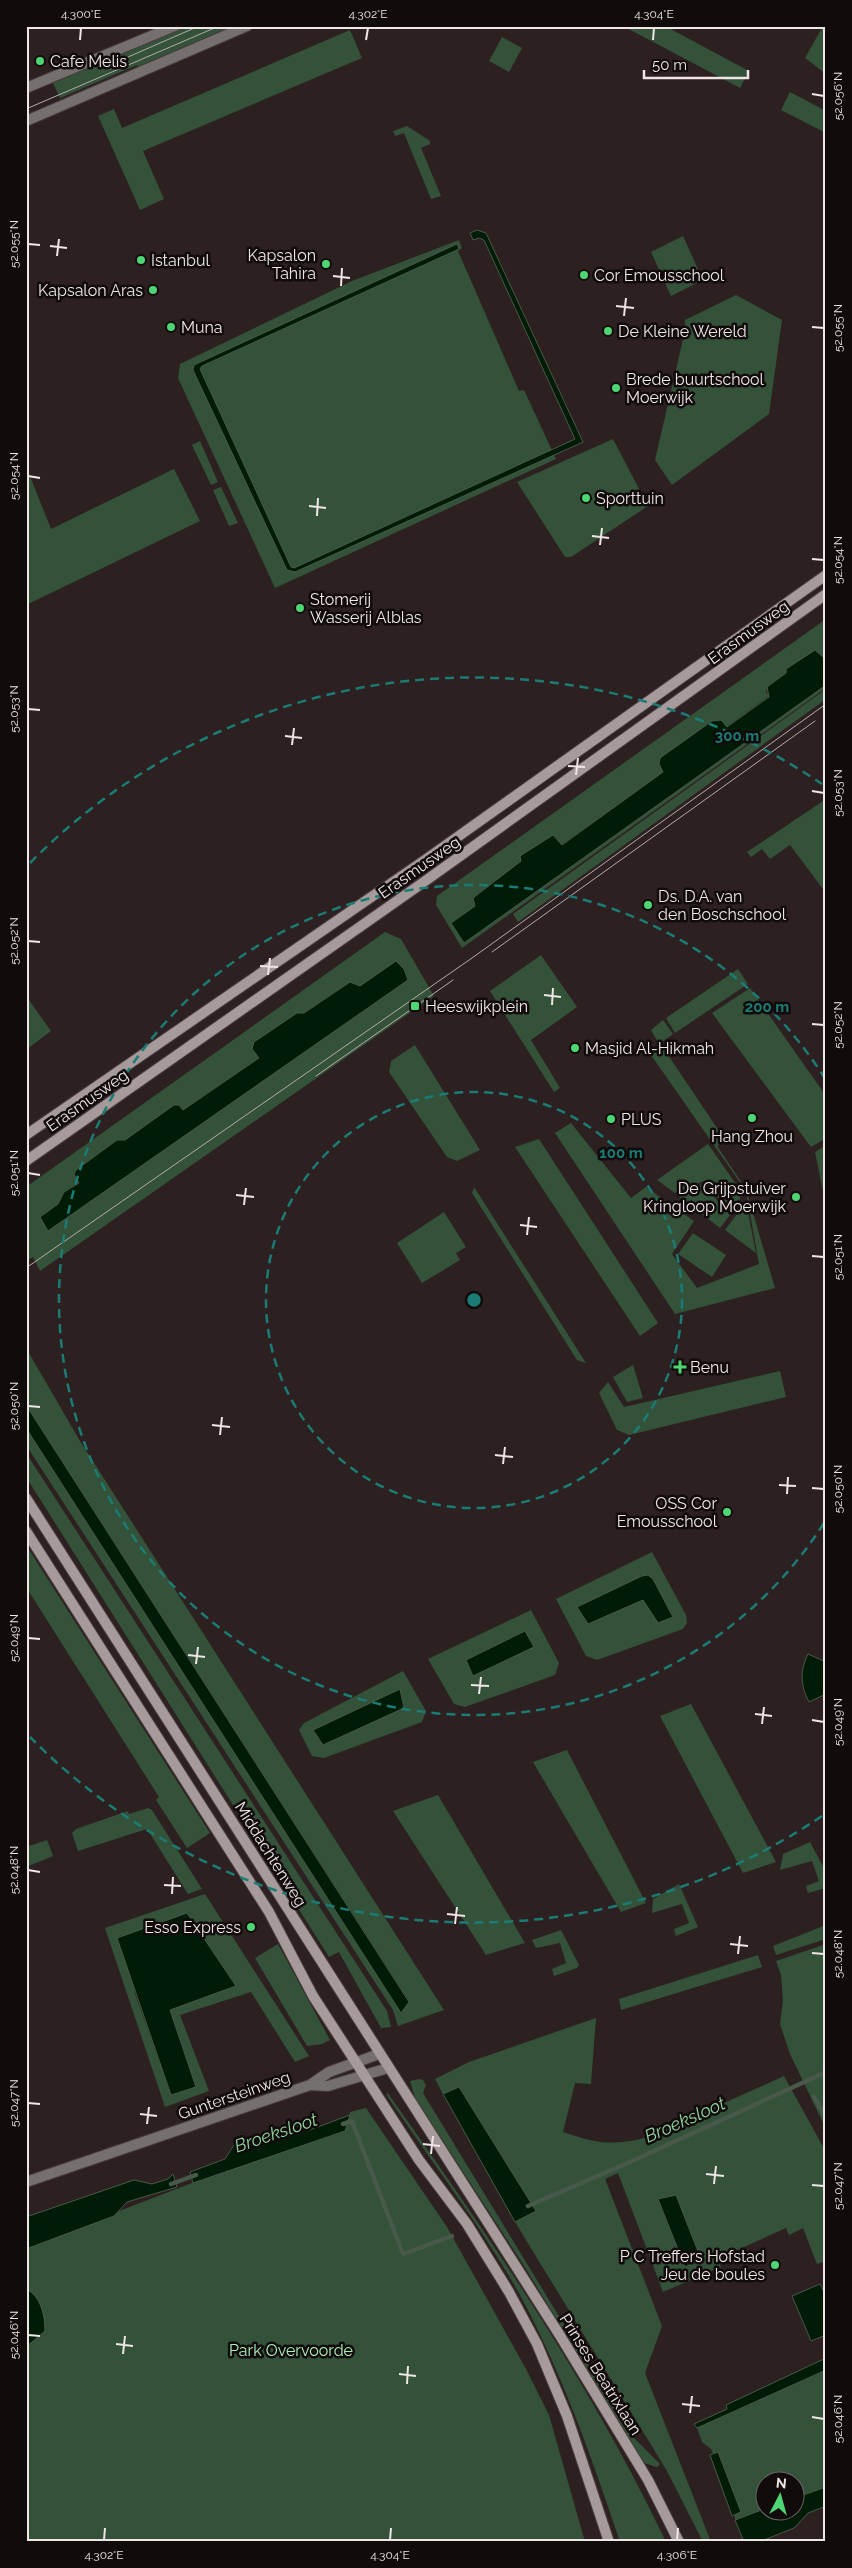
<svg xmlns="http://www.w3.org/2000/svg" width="852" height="2568" viewBox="0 0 852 2568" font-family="Raleway,sans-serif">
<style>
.green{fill:#335239;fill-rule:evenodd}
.water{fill:#001c06;stroke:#485949}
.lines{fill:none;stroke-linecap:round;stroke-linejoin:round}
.stream{stroke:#485949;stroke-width:4.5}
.tertiary-casing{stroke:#483c3c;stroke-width:12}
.secondary-casing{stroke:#483c3c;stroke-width:12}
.tertiary{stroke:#766f6f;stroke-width:10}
.secondary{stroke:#a69a9b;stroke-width:10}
.tram{stroke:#b5aaaa;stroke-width:1}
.ticks{fill:none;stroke:#efe6e6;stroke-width:2}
.ring{fill:none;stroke:#1a7c74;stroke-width:2.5;stroke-dasharray:9 6}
.poi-dot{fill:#4ed675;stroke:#110b0b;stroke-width:2}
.labels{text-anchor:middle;stroke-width:5;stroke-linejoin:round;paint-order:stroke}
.poi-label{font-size:16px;fill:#efe6e6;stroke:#110b0b;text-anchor:start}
.street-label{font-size:16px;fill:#efe6e6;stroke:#110b0b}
.park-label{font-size:16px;fill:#abf1b8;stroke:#110b0b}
.water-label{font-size:18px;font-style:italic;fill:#91d69f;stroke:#110b0b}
.centre{fill:#1a7c74;stroke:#110b0b;stroke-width:2.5}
.ring-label{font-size:15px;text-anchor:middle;font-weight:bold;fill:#1a7c74;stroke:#110b0b;stroke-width:5;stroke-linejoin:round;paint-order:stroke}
.neatline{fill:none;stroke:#efe6e6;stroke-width:2}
.ticks-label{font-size:12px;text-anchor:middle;fill:#efe6e6}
</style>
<rect width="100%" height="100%" fill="#2d2020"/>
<path class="green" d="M186,26H239L139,69L137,65L60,98L53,83Z
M623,26H665L749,71L740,88Z
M823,26H826V74L805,58Z
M350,30L362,58L143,151L164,199L140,210L98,116L114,109L122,128Z
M502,37L522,48L509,72L489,61Z
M790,92L826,111V133L781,110Z
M407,126L430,141V144L421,148L441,196L431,199L404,133L395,136L393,131Z
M683,236L703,280L671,296L651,252Z
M459,240L462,248L458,251L519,391L524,390L556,459L275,588L178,378L180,364L352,281Z
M736,295L782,320L769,414L672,485L655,460L684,335L685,320Z
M613,439L648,506L571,557H565L517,482Z
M200,441L218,482L211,485L192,445Z
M26,466L51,529L174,469L200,521L26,605Z
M221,487L238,523L229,526L213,490Z
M826,619V656L786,673L767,687L766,692L769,696L726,727L659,764L664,772L561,845L555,836L473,898L475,906L464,943L826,685V688L462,948L436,905L437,896Z
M826,689V699L518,922L513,914Z
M826,799V820L823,822L826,826V893L790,845L770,859L762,849L751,857L747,852Z
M385,932L401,939L434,996L40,1271L33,1257L26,1261V1187ZM396,962L404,969L408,980L40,1217L58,1204L64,1192L79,1182L74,1174L76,1170L117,1140H125L174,1105L183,1110L259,1058L252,1049L254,1043L296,1014L304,1013L350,982L359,987Z
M541,955L577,1007L531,1040L560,1088L554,1092L490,991Z
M738,969L748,984L675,1033L666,1018Z
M750,988L826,1096V1138L811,1147L712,1013Z
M26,996L51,1031L26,1050Z
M663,1020L673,1034L659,1044L651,1030Z
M415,1045L480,1150L457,1161L447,1157L389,1072L391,1061Z
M657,1049H664L725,1140L717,1146L746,1189L775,1288L675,1314L555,1133L571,1123L631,1198L646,1187L694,1221L672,1254L697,1288L759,1264L746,1191L651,1055Z
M539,1139L658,1323L640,1336L515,1147Z
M708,1144L743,1194L731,1212L704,1181L675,1193L657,1180Z
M826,1145V1196H824L815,1152Z
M703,1184L730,1215L720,1228L677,1195Z
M474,1187L586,1363L577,1360L472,1193Z
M746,1202L756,1253L725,1230Z
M444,1212L466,1247L456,1253L460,1260L422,1283L397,1243Z
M693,1233L726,1255L712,1277L678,1254Z
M26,1348L80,1441L444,2010L398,2026L393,2010L26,1445V1428L401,2012L409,2001L26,1405Z
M633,1365L643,1398L627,1402L613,1377Z
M780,1371L786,1397L629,1435L617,1430L599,1393L608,1382L624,1407Z
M26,1453L387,2011L391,2027L381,2028L339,1952L329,1957L26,1477Z
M26,1545L210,1833L187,1848L156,1800L159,1797L26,1587Z
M652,1552L686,1615L687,1623L683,1629L597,1660L586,1656L556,1599ZM648,1575L658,1622L643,1600L577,1607L642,1576Z
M531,1610L559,1663L555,1675L465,1707L454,1704L428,1659Z
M403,1671L426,1711L422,1722L324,1758L312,1756L299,1730L304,1723Z
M691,1704L776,1862L743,1873L660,1716Z
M567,1750L646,1903L621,1912L533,1762Z
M438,1795L525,1943L486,1955L393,1811Z
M148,1808L152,1810L202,1889L188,1894L147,1829L78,1851L72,1833L76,1829L128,1811L129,1814Z
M47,1840L53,1856L26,1867V1847Z
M810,1842L826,1872V1888L808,1893L806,1886L819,1881L812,1861L780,1870L783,1854Z
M679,1884L698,1927L676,1936L674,1929L689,1923L682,1904L652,1913L653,1899Z
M205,1894L309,2056L295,2062L251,1992L180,2015L209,2091L165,2107L105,1928ZM236,1986L170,2010L196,2087L171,2095L134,1991Z
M826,1925V1939L776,1955L773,1946Z
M561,1930L579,1965L577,1968L554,1976L552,1969L566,1963L560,1943L536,1948L532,1940Z
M278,1944L330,2040L322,2044L307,2046L255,1958Z
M826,1944V2129L790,2054L780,2024L783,2001L781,1975L776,1961Z
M758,1955L762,1967L621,2010L619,1999Z
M596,2018L591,2084L575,2083L563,2132C598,2144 612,2146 649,2137L784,2076L826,2152V2261L817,2264L803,2228L789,2235L786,2228L717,2259L721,2267L663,2292L618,2173L605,2179L662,2326L645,2373L711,2542H703L667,2471L515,2222L536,2211L459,2088L443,2094L435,2079L469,2062ZM676,2195L701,2259L685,2267L658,2200Z
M419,2079L423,2080L426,2085L423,2093L632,2436L660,2464L657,2467L644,2463L526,2269L415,2098L410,2081Z
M387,2092C489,2236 590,2382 666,2542H620C592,2458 562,2373 520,2295C481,2226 431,2161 387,2096Z
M366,2108L447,2227L526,2369L549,2415L585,2542H26V2247L347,2123L350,2112Z
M826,2370V2487L795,2498L794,2480H764V2509L735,2520L734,2507L711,2449L702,2442L697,2428Z"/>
<path class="water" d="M477,230L486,233L583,442L295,572L287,570L193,370L194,365L457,244L459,249L202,366L200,369L291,567L294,568L575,439L484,240L479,238L473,240L470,233Z
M815,650L823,657L826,656V685L464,943L451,923L475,906L473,898L521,861L520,856L553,835L562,845L663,772L659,764L660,758L712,721L721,720L727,727L769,697L767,687L786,673V669Z
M396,961L404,969L408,980L48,1231L40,1217L58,1204L64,1192L79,1183L74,1174L76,1170L117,1140H125L174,1105H179L183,1110L259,1058L252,1049L254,1042L297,1013H304L350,982L360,986Z
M26,1405L409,2002L401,2013L26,1428Z
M648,1575L653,1579L673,1617L658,1623L643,1600L588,1624L577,1607L642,1576Z
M525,1631L534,1647L473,1676L466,1660Z
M808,1654L826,1662V1694L809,1702C800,1685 800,1670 808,1654Z
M400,1689L404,1708L323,1745L313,1730Z
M187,1913L236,1986L170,2010L196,2087L171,2095L117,1938Z
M459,2087L536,2211L515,2222L443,2094Z
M350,2115L345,2131L193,2183L190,2172L225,2159L234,2145L290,2123L307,2131Z
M173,2174L177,2187L127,2202L114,2216L26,2249V2217L134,2180L152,2184L168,2179Z
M676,2195L701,2259L685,2267L658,2199Z
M820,2284L826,2296V2335L811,2341L792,2296Z
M26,2289C41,2296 45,2316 45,2331L26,2347Z
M826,2358V2370L697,2428L694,2424L727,2409L726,2405Z
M718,2452L741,2512L732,2516L710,2455Z
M826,2487V2506L808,2513L794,2528L759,2542H744L735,2520L764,2509L794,2510L795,2498Z"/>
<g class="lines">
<path class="stream" d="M814,2097L826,2117
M343,2124L352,2121L403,2254L452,2236
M171,2184L196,2175
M528,2206L630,2162L826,2072"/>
<defs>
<path id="tertiary" d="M26,88L175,26
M26,121L247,26
M310,2085L328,2086L388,2068
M26,2182L310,2085L329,2072L379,2054"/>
<path id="secondary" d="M26,1135L425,860L826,575
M26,1161L421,884L826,594
M26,1498L559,2334L648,2480L679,2542
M26,1531L269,1912L313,1996L419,2160L467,2224L509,2292L537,2344L567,2416L609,2542"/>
</defs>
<use href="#tertiary" class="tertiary-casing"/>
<use href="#secondary" class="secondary-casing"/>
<use href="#tertiary" class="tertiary"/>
<use href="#secondary" class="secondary"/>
<path class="tram" d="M128,57L199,26
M26,109L219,26
M492,952L815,721
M316,1076L453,980
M26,1268L472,958L826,704"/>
</g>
<path class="ticks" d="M80,40L81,28M366,40L368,28M653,40L654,28M812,94L824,96M28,244L40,245M50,246L67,248M57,256L59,239M333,276L350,278M341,286L342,268M616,306L634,308M624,316L626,298M812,327L824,328M28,476L40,478M309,506L326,508M317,516L318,498M592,536L609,538M600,545L602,528M812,559L824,560M28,709L40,710M285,736L302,738M292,745L294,728M568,766L585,767M576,775L578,758M812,791L824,793M28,941L40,942M260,966L278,967M268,975L270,958M544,995L561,997M552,1005L553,988M812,1024L824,1025M28,1173L40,1175M236,1195L254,1197M244,1205L246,1188M520,1225L537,1227M527,1235L529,1217M812,1256L824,1257M28,1406L40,1407M212,1425L230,1427M220,1435L222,1417M495,1455L513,1457M503,1464L505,1447M779,1485L796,1486M812,1488L824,1489M787,1494L788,1477M28,1638L40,1639M188,1655L205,1657M196,1664L198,1647M471,1685L489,1686M479,1694L481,1677M755,1714L772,1716M812,1720L824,1722M762,1724L764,1707M28,1870L40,1872M164,1885L181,1886M172,1894L173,1877M447,1914L465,1916M455,1924L457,1907M730,1944L748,1946M812,1953L824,1954M738,1954L740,1936M28,2103L40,2104M140,2114L157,2116M147,2124L149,2107M423,2144L440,2146M431,2154L433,2136M706,2174L724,2176M714,2184L716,2166M812,2185L824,2186M28,2335L40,2336M116,2344L133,2346M123,2354L125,2336M399,2374L416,2376M407,2384L408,2366M682,2404L700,2406M690,2413L692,2396M812,2417L824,2419M104,2540L105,2528M390,2540L391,2528M677,2540L678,2528"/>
<g class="ring">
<circle cx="474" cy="1300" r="208"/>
<path d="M824 1523A415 415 0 1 1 824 1077"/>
<path d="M822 1816A623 623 0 0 1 30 1737M30 863A623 623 0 0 1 822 784"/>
</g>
<g class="poi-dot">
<circle cx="40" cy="61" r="5"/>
<circle cx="141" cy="260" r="5"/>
<circle cx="326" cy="264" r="5"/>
<circle cx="584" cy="275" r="5"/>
<circle cx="153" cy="290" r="5"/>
<circle cx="171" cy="327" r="5"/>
<circle cx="608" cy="331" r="5"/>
<circle cx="616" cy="388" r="5"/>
<circle cx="586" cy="498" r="5"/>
<circle cx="300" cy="608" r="5"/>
<circle cx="648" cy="905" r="5"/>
<rect x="410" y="1001" width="10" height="10" rx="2.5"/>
<circle cx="575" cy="1048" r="5"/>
<circle cx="752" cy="1118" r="5"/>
<circle cx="611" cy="1119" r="5"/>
<circle cx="796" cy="1197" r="5"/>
<path d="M677.5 1359.5h5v5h5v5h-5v5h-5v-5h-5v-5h5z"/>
<circle cx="727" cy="1512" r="5"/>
<circle cx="251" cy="1927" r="5"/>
<circle cx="775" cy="2265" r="5"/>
</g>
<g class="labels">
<g class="poi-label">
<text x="50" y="67">Cafe Melis</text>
<text x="316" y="261" text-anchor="end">Kapsalon<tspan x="316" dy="18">Tahira</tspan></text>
<text x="151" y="266">Istanbul</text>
<text x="594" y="281">Cor Emousschool</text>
<text x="143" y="296" text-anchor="end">Kapsalon Aras</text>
<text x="181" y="333">Muna</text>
<text x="618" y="337">De Kleine Wereld</text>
<text x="626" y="385">Brede buurtschool<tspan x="626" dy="18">Moerwijk</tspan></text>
<text x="596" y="504">Sporttuin</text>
<text x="310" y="605">Stomerij<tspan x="310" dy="18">Wasserij Alblas</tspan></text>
<text x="658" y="902">Ds. D.A. van<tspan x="658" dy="18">den Boschschool</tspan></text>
<text x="425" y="1012">Heeswijkplein</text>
<text x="585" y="1054">Masjid Al-Hikmah</text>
<text x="621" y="1125">PLUS</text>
<text x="752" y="1142" text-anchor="middle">Hang Zhou</text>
<text x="786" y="1194" text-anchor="end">De Grijpstuiver<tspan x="786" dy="18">Kringloop Moerwijk</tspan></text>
<text x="690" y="1373">Benu</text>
<text x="717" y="1509" text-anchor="end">OSS Cor<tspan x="717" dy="18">Emousschool</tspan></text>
<text x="241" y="1933" text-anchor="end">Esso Express</text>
<text x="765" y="2262" text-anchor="end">P C Treffers Hofstad<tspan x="765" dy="18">Jeu de boules</tspan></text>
</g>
<g class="street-label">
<text transform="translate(748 632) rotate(-36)" y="6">Erasmusweg</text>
<text transform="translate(419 867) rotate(-35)" y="6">Erasmusweg</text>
<text transform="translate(87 1100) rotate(-35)" y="6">Erasmusweg</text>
<text transform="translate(271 1854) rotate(58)" y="6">Middachtenweg</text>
<text transform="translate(234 2095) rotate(-19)" y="6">Guntersteinweg</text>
<text transform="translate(601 2374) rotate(58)" y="6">Prinses Beatrixlaan</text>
</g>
<g class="park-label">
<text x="291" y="2356">Park Overvoorde</text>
</g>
<g class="water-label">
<text transform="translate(685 2120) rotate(-24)" y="6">Broeksloot</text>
<text transform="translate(276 2133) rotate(-19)" y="6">Broeksloot</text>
</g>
</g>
<circle cx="474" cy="1300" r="8" class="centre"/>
<g class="ring-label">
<text x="737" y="741">300 m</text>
<text x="767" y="1012">200 m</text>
<text x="621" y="1158">100 m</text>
</g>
<rect width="852" height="2568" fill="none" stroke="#110b0b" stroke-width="55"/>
<g transform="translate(780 2496) rotate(6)"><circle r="24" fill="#110b0b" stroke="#6a6363"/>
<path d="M0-4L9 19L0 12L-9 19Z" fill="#4ed675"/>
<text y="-8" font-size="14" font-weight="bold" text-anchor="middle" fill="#efe6e6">N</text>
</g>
<path d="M644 70v8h104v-8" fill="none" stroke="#efe6e6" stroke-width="2.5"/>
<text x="652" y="70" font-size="15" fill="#efe6e6" stroke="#110b0b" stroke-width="4" paint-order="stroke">50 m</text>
<rect x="28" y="28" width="796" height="2512" class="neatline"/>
<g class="ticks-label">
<text x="81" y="18">4.300°E</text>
<text x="368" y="18">4.302°E</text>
<text x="654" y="18">4.304°E</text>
<text transform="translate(838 96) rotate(-90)" y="4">52.056°N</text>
<text transform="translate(14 244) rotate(-90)" y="4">52.055°N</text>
<text transform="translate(838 328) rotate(-90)" y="4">52.055°N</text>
<text transform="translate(14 476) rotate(-90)" y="4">52.054°N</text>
<text transform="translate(838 560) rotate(-90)" y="4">52.054°N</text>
<text transform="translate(14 709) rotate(-90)" y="4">52.053°N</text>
<text transform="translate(838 793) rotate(-90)" y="4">52.053°N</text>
<text transform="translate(14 941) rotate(-90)" y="4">52.052°N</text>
<text transform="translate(838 1025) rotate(-90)" y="4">52.052°N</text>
<text transform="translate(14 1173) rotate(-90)" y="4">52.051°N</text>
<text transform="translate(838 1257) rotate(-90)" y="4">52.051°N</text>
<text transform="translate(14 1406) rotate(-90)" y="4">52.050°N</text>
<text transform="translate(838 1489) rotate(-90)" y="4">52.050°N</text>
<text transform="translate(14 1638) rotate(-90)" y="4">52.049°N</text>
<text transform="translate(838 1722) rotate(-90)" y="4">52.049°N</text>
<text transform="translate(14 1870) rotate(-90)" y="4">52.048°N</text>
<text transform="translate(838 1954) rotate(-90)" y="4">52.048°N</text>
<text transform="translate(14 2103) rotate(-90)" y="4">52.047°N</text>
<text transform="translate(838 2186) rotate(-90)" y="4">52.047°N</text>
<text transform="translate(14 2335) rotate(-90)" y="4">52.046°N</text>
<text transform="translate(838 2419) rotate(-90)" y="4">52.046°N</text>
<text x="104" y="2559">4.302°E</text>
<text x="390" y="2559">4.304°E</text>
<text x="677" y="2559">4.306°E</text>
</g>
</svg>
